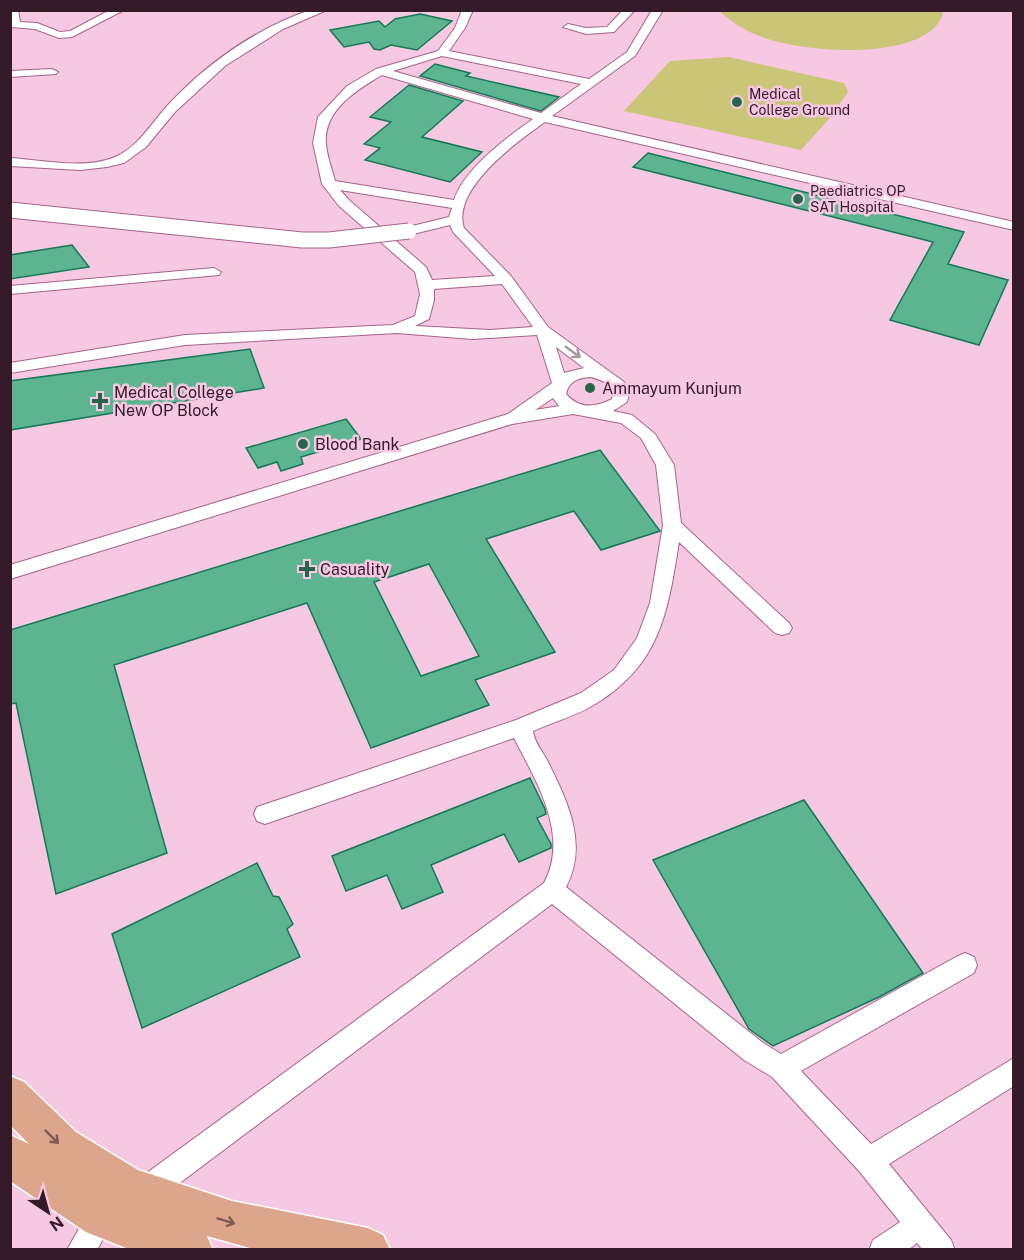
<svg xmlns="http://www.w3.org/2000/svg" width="1024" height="1260" viewBox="0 0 1024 1260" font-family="'Public Sans',sans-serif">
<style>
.green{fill:#cac577}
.building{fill:#5cb490;stroke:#157857;stroke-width:1.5;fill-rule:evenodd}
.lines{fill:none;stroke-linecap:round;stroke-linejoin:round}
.minor-casing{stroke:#a7638b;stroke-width:2}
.primary-casing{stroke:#fff;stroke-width:3}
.minor{fill:#fff;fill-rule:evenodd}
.primary{fill:#dda68c;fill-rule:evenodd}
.minor-bridge-casing{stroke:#a7638b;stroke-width:17;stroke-linecap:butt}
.minor-bridge{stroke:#fff;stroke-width:15}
.oneway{stroke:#a4989f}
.oneway2{stroke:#815956}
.poi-dot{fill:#29634c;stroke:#f6c8e1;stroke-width:2}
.labels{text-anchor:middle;stroke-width:5;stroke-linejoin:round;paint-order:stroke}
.far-poi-label{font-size:14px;fill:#351a2a;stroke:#f6c8e1;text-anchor:start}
.poi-label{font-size:16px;fill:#351a2a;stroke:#f6c8e1;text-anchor:start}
</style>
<rect width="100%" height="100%" fill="#f6c8e1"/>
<path class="green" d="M942,11L943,15C940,20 937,26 932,30C896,59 803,52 762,37C745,31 732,22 719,11Z
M729,57L844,83L848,92L829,119L801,150L624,111L670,61Z"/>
<path class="building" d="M420,14L452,21L417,50L391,45L380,50L374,49L369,42L344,47L330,30L379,21L385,27L395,19Z
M435,64L470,73L466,76L559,97L541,111L420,76Z
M409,85L463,101L422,137L482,152L450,182L365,160L380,148L364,144L391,122L370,117Z
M648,153L964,232L948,264L1008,280L979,345L890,320L933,242L633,167Z
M72,245L89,267L10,279V255Z
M250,349L264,388L10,430V381Z
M346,419L361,439L301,457L303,464L281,471L277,462L258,468L246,448Z
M600,450L660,531L601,550L574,511L486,539L555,652L475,680L489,705L371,748L307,603L114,665L167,853L56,894L16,703L10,704V630ZM429,564L479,656L421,676L374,582Z
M530,778L545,809L546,814L537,818L551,844V848L519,862L504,834L431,865L443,892L402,909L387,875L346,891L332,856Z
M804,800L923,973L879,997L773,1046L749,1029L653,860Z
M257,863L273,896L279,897L293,924L287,929L300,957L142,1028L112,934Z"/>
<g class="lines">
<defs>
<path id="minor" d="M10,10H18L20,22L37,23L60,32L70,31L110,10H124L72,37L59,38L35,29L11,27Z
M310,10H327L283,29L225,66L175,112L146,147L124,163L107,167L80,170L10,166V158C43,160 84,170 115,157C138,147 151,124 167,106C206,64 255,29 310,10Z
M462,10H473L465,28L449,51L589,79L627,52L652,10H663L635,56L552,116L1014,222V230L545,122C518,141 451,189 464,228L511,276L548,327L624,382L630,390L627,402L613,411L632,415L655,434L674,465L681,523L789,623L792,628L789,633L782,635L775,633L679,542C668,611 661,663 597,703C578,715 554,722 533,731C534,741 542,751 547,760C567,800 589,844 566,887L762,1042L781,1054L956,957L965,953L974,957L977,965L974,973L801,1071L871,1144L1014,1058V1086L889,1164L951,1240L955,1250H923L917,1243L908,1250H869L873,1240L900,1222L859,1171L772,1077L744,1060L552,904L153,1203L143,1207L133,1203L129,1193L133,1183L544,883C570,835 536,781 514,738L265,824L257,821L254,814L257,807L516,720L581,693L614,670L637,638L650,603L663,525L656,465L641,438L621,423L573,414L512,424L10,579V565L508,414L552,383L537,335L472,339L397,333L185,345L10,373V363L185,335L393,325L415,316L420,294L415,272L339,206L322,184L313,143L318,117L347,86L376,69L438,51L455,28ZM442,56L581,84L541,113L393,71ZM382,75L533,119C507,137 464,169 454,200L335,181C332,169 327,156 326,144C323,110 357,90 382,75ZM340,190L452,208L449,217L404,228L402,231L409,235L450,225L453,232L495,276L432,280L426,267L349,200ZM502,284L533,327L490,330L415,326L429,319L434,300V289ZM556,347L584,368L564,373ZM590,377C600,379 607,382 614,390L612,399C595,408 579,409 566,394C569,381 578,378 590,377ZM553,398L559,406L535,410Z
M623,10H635L614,32L586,34L563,27L568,24L586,28L607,27Z
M52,69L58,72L56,74L10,77V71Z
M214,268L221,272L219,275L10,294V286Z
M101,1203L111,1207L115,1217L97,1250H67L91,1207Z"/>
<path id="primary" d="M10,1076L24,1082L76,1132L138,1170L232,1201L368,1228L383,1235L390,1250H257L207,1236L213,1250H131L86,1232L10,1181V1135L29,1144L10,1125Z"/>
</defs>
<use href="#minor" class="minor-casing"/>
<use href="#primary" class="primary-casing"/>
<use href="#minor" class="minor"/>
<use href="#primary" class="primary"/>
<defs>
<path id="minor-bridge" d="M10,210L302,240H329L409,231"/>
</defs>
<use href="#minor-bridge" class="minor-bridge-casing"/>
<use href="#minor-bridge" class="minor-bridge"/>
</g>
<defs><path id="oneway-shaft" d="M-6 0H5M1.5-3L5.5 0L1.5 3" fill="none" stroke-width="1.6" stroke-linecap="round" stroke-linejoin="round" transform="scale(1.5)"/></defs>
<use class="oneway" href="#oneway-shaft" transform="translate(573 352) rotate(36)"/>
<g class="oneway2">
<use href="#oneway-shaft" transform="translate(52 1137) rotate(45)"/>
<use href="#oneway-shaft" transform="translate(226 1221) rotate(17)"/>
</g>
<g class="poi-dot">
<circle cx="737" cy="102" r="6"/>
<circle cx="798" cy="199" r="6"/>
<circle cx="590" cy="388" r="6"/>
<path d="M97 392h6v6h6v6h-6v6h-6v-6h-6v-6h6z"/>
<circle cx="303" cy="444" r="6"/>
<path d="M304 560h6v6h6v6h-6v6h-6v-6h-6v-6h6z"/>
</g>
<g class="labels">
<g class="far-poi-label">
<text x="749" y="99">Medical<tspan x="749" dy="16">College Ground</tspan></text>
<text x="810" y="196">Paediatrics OP<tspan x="810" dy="16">SAT Hospital</tspan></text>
</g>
<g class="poi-label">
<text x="602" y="394">Ammayum Kunjum</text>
<text x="114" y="398">Medical College<tspan x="114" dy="18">New OP Block</tspan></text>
<text x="315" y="450">Blood Bank</text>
<text x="320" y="575">Casuality</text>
</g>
</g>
<rect width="1024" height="1260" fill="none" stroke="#351a2a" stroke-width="24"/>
<g transform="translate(48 1212) rotate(144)" stroke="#f6c8e1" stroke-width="4.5" paint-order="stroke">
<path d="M0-4.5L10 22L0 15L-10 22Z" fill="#351a2a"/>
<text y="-9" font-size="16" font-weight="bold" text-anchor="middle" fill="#351a2a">N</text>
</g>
</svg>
